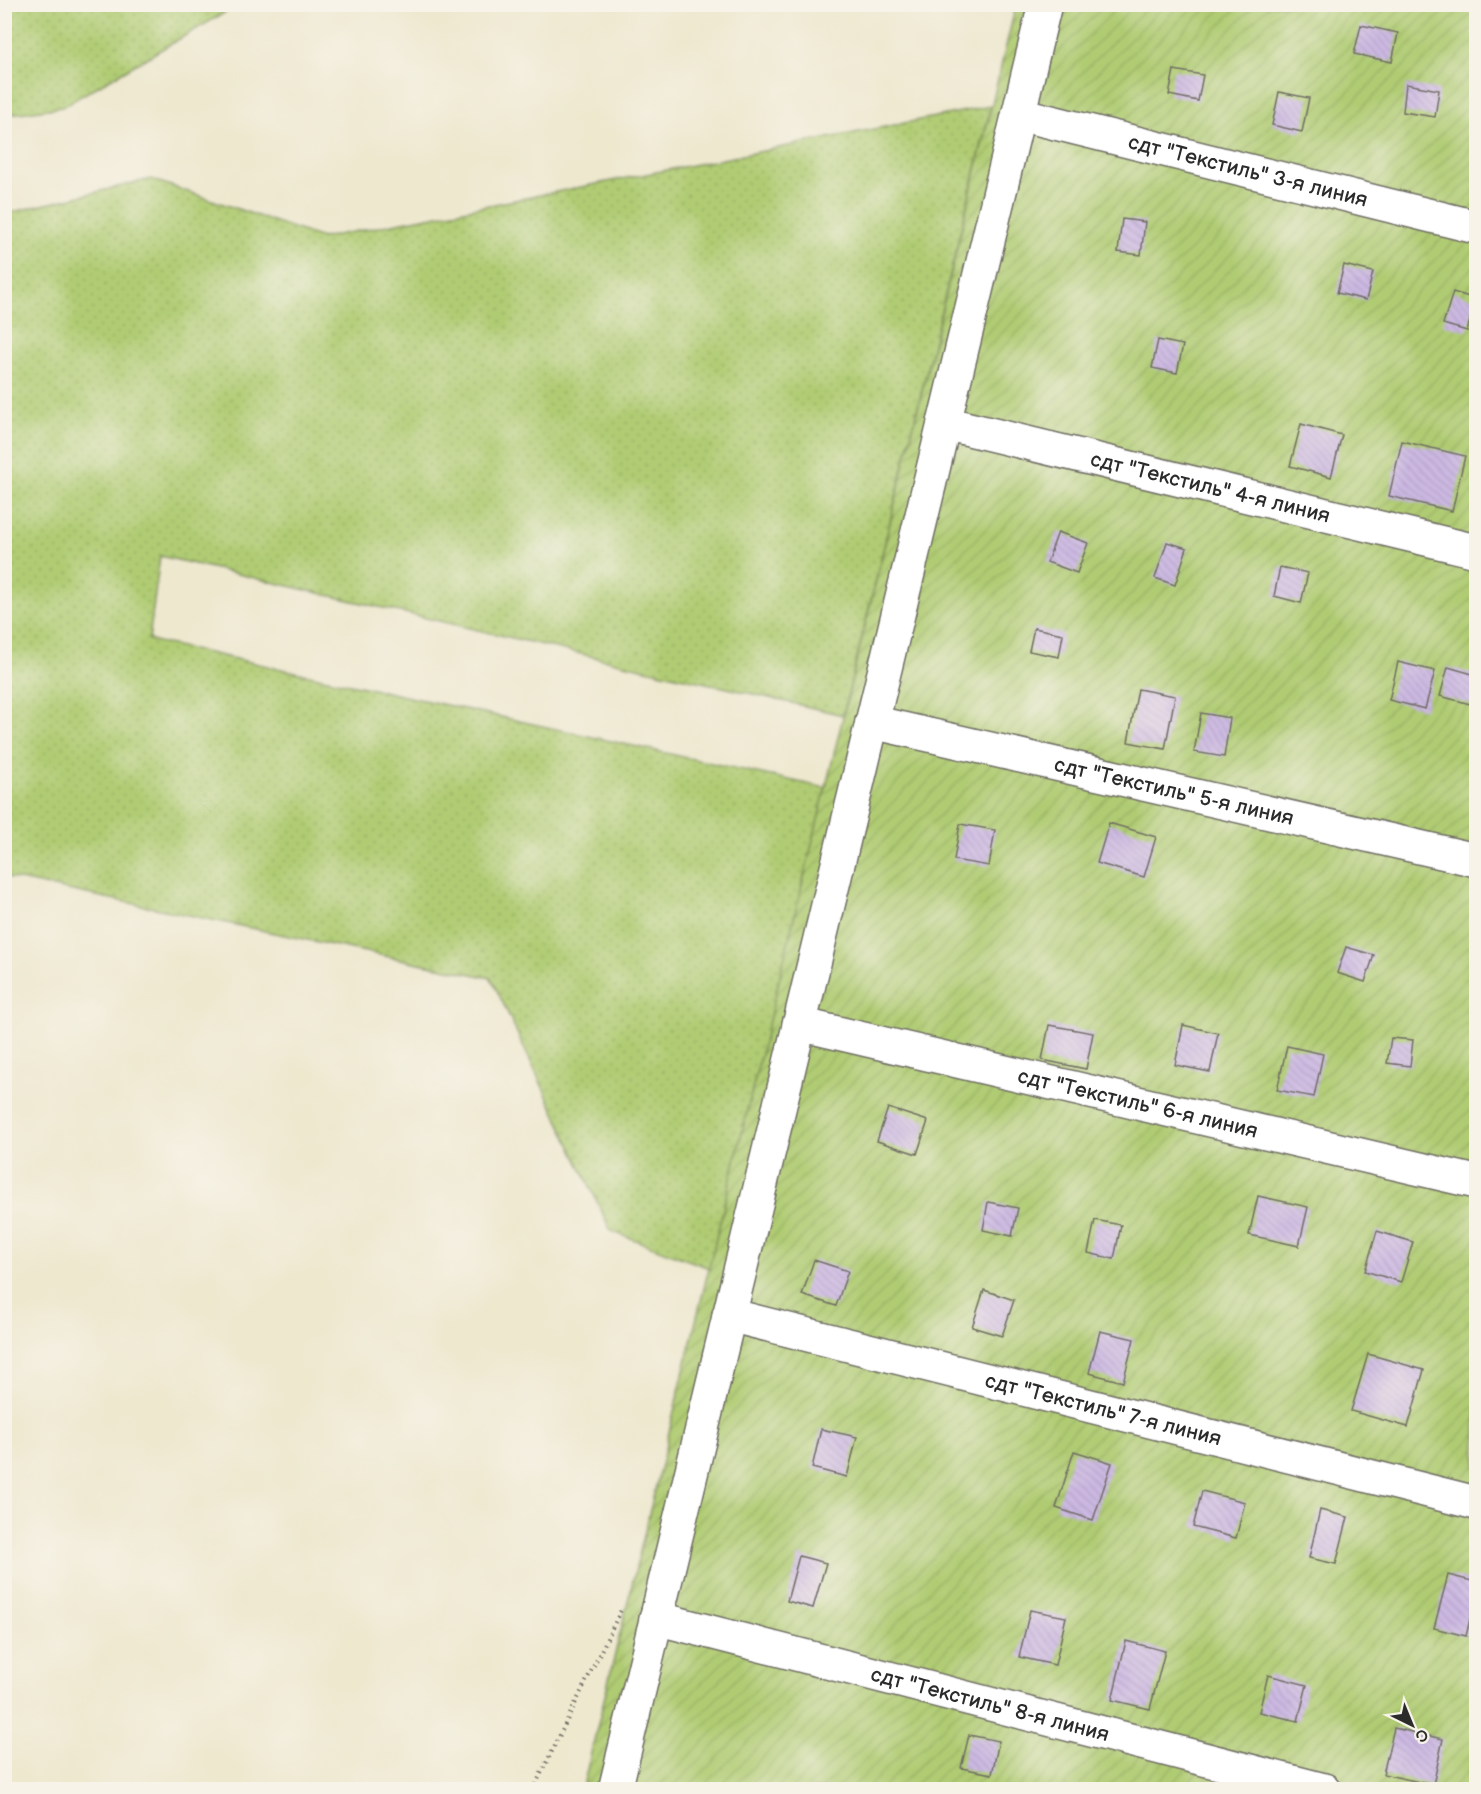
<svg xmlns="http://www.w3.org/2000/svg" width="1481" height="1794" viewBox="0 0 1481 1794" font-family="'Balsamiq Sans',sans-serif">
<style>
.grass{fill:url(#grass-dots);stroke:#6e7c4f;stroke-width:1.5}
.garden{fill:url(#garden-furrows);stroke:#6e7c4f;stroke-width:1.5}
.building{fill:url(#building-back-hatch)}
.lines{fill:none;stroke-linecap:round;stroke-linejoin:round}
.minor-casing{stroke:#6f6d64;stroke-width:36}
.path{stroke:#6f6d64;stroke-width:4;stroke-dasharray:1.5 4.5;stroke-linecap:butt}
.minor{stroke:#fff;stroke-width:33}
.labels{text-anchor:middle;stroke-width:4.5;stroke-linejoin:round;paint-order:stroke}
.street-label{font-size:21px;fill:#2b2b2b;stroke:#f7f3e8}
</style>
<defs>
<pattern id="grass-dots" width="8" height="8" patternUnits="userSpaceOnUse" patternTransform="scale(1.5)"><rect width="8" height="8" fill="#b0cc73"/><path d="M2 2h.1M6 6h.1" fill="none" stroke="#98af64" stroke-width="1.8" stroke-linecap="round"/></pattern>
<pattern id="garden-furrows" width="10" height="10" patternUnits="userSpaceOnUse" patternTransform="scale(1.5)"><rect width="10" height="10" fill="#b0cc73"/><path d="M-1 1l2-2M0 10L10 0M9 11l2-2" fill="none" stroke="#98af64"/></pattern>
<pattern id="building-back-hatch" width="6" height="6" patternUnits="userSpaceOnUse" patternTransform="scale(1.5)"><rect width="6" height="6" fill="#cdb9e3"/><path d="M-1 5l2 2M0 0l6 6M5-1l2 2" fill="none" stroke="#b09fc3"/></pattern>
</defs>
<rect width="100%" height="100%" fill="#f7f3e8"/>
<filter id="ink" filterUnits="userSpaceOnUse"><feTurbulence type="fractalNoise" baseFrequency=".0167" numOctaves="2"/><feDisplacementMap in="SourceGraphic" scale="12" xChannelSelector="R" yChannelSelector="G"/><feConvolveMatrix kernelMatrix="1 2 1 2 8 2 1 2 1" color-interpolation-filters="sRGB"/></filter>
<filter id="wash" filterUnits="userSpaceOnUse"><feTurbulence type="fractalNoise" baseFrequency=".008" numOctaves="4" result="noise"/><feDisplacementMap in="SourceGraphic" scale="24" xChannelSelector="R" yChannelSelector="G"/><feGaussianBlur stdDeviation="1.35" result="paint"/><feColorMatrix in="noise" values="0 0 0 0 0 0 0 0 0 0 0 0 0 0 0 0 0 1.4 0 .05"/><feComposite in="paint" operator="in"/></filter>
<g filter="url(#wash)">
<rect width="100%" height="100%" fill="#eee8cf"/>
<path class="grass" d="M4,5L5,4L238,5L62,107L5,115Z
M991,106L843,715L160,556L149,640L826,788L709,1268L611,1231L491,978L5,877L4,214L151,179L322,238Z"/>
<path class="garden" d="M1016,5H1476V1789L582,1790Z"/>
<g id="blocks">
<path class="building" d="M1361,25L1398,33L1392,62L1354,54Z
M1174,70L1203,75L1198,101L1169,95Z
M1406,84L1439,90L1435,117L1403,112Z
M1279,92L1309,98L1302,132L1272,125Z
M1122,219L1145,222L1141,255L1118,252Z
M1344,265L1373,272L1366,300L1337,293Z
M1453,292L1476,299L1467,331L1443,324Z
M1158,340L1183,345L1177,373L1152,368Z
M1301,424L1342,435L1331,477L1290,466Z
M1402,441L1465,456L1452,511L1389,496Z
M1058,532L1088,543L1077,573L1047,562Z
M1167,542L1187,548L1175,585L1155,578Z
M1280,567L1308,573L1301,603L1274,596Z
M1034,628L1063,634L1059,657L1029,651Z
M1398,662L1435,671L1425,709L1389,700Z
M1448,667L1476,675L1474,705L1440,696Z
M1138,689L1175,696L1165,749L1128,742Z
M1201,713L1230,718L1224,757L1194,752Z
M1109,823L1156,837L1144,877L1097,863Z
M960,824L995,830L989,866L954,860Z
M1346,947L1374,955L1365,982L1337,973Z
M1049,1025L1093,1033L1086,1069L1042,1060Z
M1183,1025L1218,1033L1210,1072L1175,1065Z
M1391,1038L1413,1040L1410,1066L1387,1063Z
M1287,1046L1323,1054L1314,1097L1277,1090Z
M888,1108L928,1121L917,1154L877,1141Z
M1258,1196L1308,1207L1299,1246L1249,1235Z
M988,1202L1018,1208L1012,1236L983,1230Z
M1095,1220L1121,1225L1114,1259L1088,1253Z
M1377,1231L1413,1242L1401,1282L1365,1271Z
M814,1260L848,1271L836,1306L802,1295Z
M984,1290L1014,1300L1002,1336L972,1327Z
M1100,1331L1134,1339L1123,1382L1089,1373Z
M1368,1354L1424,1370L1408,1427L1351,1411Z
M821,1429L857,1437L847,1477L812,1468Z
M1074,1451L1112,1463L1093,1520L1056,1508Z
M1202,1491L1245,1502L1236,1538L1193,1527Z
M1320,1510L1348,1517L1336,1564L1309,1558Z
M799,1556L826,1563L813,1608L787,1601Z
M1448,1575L1476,1582V1594L1466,1636L1434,1628Z
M1030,1610L1066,1617L1055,1665L1019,1657Z
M1126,1641L1165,1651L1150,1709L1112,1700Z
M1268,1675L1307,1685L1298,1721L1259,1712Z
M1394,1728L1443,1739L1433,1785L1383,1774Z
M969,1735L999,1741L992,1774L961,1768Z"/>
</g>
</g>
<g filter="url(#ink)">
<use href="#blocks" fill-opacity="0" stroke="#6f6d64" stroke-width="1.5"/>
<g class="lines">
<defs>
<g id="minor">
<path id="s1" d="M1019,114L1476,227"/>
<path id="s2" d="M944,423L1476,551"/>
<path id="s3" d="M872,722L1476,860"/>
<path id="s4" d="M799,1024L1476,1182"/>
<path id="s5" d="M729,1315L1476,1503"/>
<path id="s6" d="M656,1618L1324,1790"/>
<path d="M615,1790L1045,4"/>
</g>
</defs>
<use href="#minor" class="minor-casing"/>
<path class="path" d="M533,1790L621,1610"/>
<use href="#minor" class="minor"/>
</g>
</g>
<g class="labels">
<g class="street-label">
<text dy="7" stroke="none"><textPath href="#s1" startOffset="236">сдт "Текстиль" 3-я линия</textPath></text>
<text dy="7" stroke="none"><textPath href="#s2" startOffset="274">сдт "Текстиль" 4-я линия</textPath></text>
<text dy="7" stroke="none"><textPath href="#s3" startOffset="310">сдт "Текстиль" 5-я линия</textPath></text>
<text dy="7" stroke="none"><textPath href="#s4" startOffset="348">сдт "Текстиль" 6-я линия</textPath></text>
<text dy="7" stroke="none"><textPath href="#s5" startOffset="386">сдт "Текстиль" 7-я линия</textPath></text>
<text dy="7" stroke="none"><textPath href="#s6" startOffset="345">сдт "Текстиль" 8-я линия</textPath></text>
</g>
</g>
<rect width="1481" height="1794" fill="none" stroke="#f7f3e8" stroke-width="24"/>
<g transform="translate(1412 1725) rotate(137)" stroke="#f7f3e8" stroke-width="4.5" paint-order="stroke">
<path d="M0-4.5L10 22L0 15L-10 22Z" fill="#2b2b2b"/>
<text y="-9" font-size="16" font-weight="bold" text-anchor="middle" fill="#2b2b2b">С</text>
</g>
</svg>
